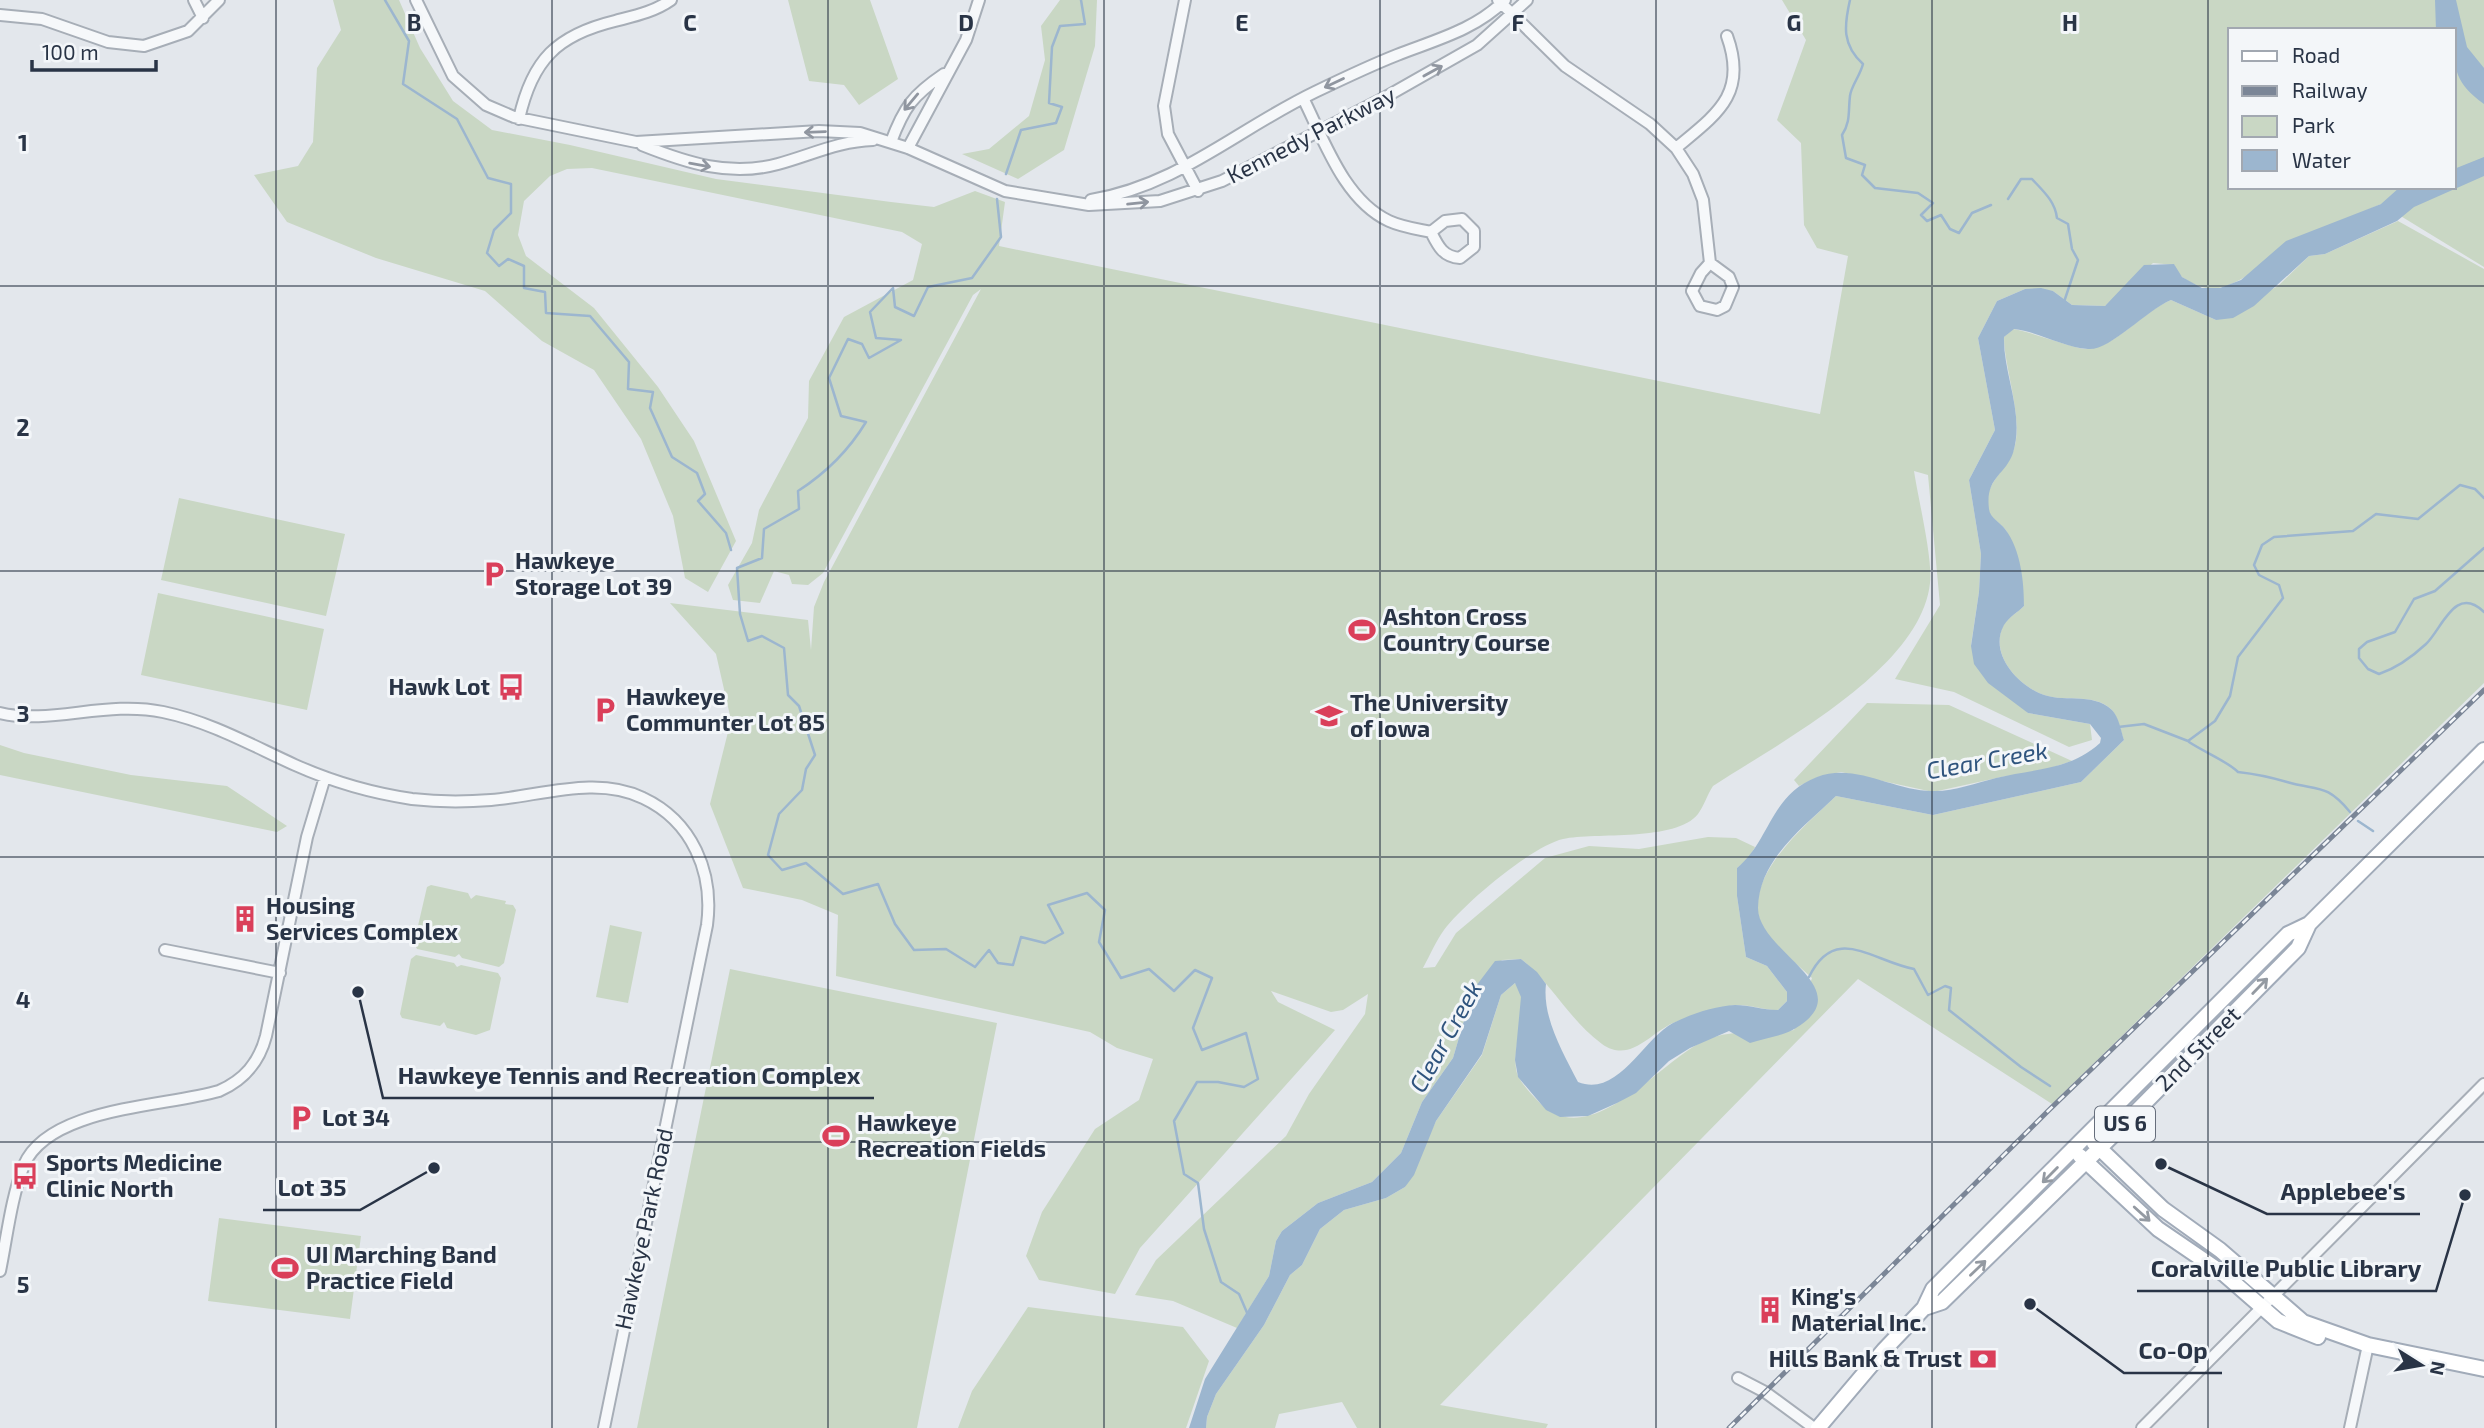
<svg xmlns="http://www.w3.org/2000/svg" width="2484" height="1428" viewBox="0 0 2484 1428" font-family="'Exo 2',sans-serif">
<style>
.green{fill:#c9d7c4;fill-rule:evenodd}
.water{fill:#9cb6cf}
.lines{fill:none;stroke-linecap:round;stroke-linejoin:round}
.stream{stroke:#9cb6cf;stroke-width:2.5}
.minor-casing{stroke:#a7aeb7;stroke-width:14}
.major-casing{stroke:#a1abb9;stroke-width:18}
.minor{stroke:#f6f8fa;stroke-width:10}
.major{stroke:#fff;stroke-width:14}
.rail-casing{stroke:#7b8697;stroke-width:5}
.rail{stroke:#f3f6f9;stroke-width:2.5;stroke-dasharray:8;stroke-linecap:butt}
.oneway{stroke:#9096a0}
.oneway2{stroke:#949aa2}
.grid{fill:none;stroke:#293446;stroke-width:2;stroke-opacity:0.55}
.labels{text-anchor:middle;stroke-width:6;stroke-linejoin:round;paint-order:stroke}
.shield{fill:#f3f6f9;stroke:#666e7c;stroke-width:2}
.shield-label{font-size:21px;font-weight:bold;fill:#293446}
.street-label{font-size:23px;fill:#293446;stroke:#f3f6f9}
.poi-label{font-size:23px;font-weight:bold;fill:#293446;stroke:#f3f6f9;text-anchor:start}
.water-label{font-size:24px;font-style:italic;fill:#2f547e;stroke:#f3f6f9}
.grid-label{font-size:23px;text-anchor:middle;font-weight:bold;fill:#293446;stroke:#f3f6f9;stroke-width:6;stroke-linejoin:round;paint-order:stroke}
.leader{fill:none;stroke:#293446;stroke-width:2.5}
.callout-dot{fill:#293446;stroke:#f3f6f9;stroke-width:2.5}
.callout-label{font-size:24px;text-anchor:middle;font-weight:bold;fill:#293446;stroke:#f3f6f9;stroke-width:6;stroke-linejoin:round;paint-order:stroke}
</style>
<rect width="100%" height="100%" fill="#e3e7ec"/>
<path class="green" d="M333,0H399L420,48L453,101L492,130L570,145L716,179L891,202L934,207L975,191L1005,202L999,246L1820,414L1848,256L1817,248L1804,225L1801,143L1777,120L1806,40L1782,0H2484V267L2381,204C2360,214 2337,221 2316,231C2286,246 2249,281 2219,288C2202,291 2186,281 2175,271V265L2153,263L2105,306L2072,305L2053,291L2025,289L1997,301L1978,338L1995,430L1969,480L1981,554L1979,592L1971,645L2028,713L2090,724L2092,740L2069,747L1954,692L1895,679L1940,605L1928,475L1914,471C1918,498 1933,559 1930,583C1921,669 1780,742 1713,786C1707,795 1704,806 1698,814C1676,842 1595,832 1563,839C1532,846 1463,904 1444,930C1436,941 1430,955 1423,968L1435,967L1456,933L1545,858L1589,846L1639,849L1708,837L1736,838L1755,847L1748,859L1737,868V896L1746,957L1767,966L1787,992V1001L1778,1010C1764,1010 1747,1004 1735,1005C1716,1008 1691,1016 1673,1023C1650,1033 1630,1064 1602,1044C1569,1020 1552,983 1521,959L1502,960L1473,990L1453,1058L1422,1102L1401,1153L1372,1182L1318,1203L1282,1231L1276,1241L1269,1276L1237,1328L1173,1301L1135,1295L1156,1260L1286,1136L1309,1094L1365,1014L1368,994L1343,1010L1331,1012L1271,991L1278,1002L1335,1030L1140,1248L1115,1294L1039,1280L1026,1256L1042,1212L1095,1129L1139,1100L1153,1059L1117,1048L1090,1032L836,976L838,915L802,900L743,888L710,804L731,720L716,654L670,603L808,620L811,650L814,607L824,582L981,289L973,295L823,573L808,585L792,584L789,575L774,571L760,603L733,600L728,585L752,543L759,510L808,418L809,381L844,317L913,280L922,244L902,232L592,168L567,169L550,176L524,201L518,235L526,256L594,308L658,387L694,441L736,541L708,592L685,578L673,516L641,439L594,370L542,341L485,291L376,258L287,222L254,175L298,166L313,142L317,68L341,30ZM2230,30H2454V187H2230Z
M788,0H870L898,79L859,105L844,85L809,81Z
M1060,0H1097L1095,46L1064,150L1018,179L962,154L989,149L1029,116L1045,60L1041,26Z
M2398,221L2484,269V683L2052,1104L1858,979L1440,1405L1548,1424L1546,1428H1357L1342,1402L1279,1414L1275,1428H1206L1207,1417L1216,1394L1264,1325L1290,1275L1302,1265L1320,1229L1344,1210L1386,1198L1405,1187L1436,1121L1482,1055L1501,995L1515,983C1533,1000 1508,1053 1518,1076C1522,1084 1532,1095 1538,1101C1589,1156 1660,1060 1706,1040C1735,1027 1764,1037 1794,1030L1812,978C1798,965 1781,952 1769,937C1729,887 1804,827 1836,796L1933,815L2081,782L2124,740C2121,732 2118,717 2112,710C2093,691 2061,704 2039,693C2015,682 1989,652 2004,624C2009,617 2018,612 2024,606C2019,583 2016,554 2007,532C2003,524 1992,520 1989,512C1981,486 2003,475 2012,454C2026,425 2004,369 2004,337L2013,329C2032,332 2075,349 2087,349C2116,347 2142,312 2171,300L2216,320L2278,286L2309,256L2325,254Z
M179,498L345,534L326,616L161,580Z
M158,593L324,629L307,710L141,675Z
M1867,703L1949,705L2072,761L2032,774L2006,776L1933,792L1841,772L1818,777L1799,786L1794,780Z
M0,745L24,753L131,775L227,786L287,826L277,832L0,775Z
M431,885L468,893L471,899L476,895L506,901L505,904L513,905L516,910L504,963L499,967L462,958L459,954L455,957L417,949L414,943L427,887Z
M610,925L642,932L628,1003L596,997Z
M416,955L454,963L457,967L461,965L498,973L501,978L490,1030L476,1035L447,1028L444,1022L440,1026L402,1018L400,1014L411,959Z
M730,969L997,1023L917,1428H637Z
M219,1218L361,1236L350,1319L208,1301Z
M1028,1307L1183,1327L1209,1361L1186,1428H958L972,1391Z"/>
<path class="water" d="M2435,0H2456L2467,47L2484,68V104C2452,81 2454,66 2454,30H2436Z
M2484,157V176L2414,207L2397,221L2325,254L2309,256L2254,306L2233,318L2216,320L2171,300C2145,311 2110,351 2088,349C2063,347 2039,332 2014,329L2004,337C2003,374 2025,414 2013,453C2005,476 1985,477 1989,509C1990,518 2000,522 2005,529C2021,550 2024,582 2024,606C2018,612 2009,617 2004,625C1989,652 2015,682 2039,693C2062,704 2092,691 2112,710C2119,717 2121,731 2124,740L2081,782L1933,815L1836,796C1804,827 1759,859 1758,908C1758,952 1862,988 1796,1028C1784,1036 1764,1038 1750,1043L1729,1031L1690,1048L1669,1061L1636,1093L1617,1103L1588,1116L1560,1117L1546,1110L1518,1077L1515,1060L1521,997L1515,983L1501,995L1482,1054L1436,1121L1414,1175L1405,1187L1386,1198L1344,1210L1320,1229L1302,1265L1290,1275L1264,1325L1216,1394L1207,1417L1206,1428H1189L1205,1379L1269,1276L1276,1241L1282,1231L1318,1203L1372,1182L1401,1153L1422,1102L1453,1058L1473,990L1495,961L1521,959L1537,972L1546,984C1542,1017 1563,1053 1578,1082C1618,1098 1643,1039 1673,1023C1691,1014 1715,1006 1735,1005C1749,1005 1763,1010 1778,1010L1787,1001V992L1767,966L1746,957L1737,896V868C1770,841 1770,795 1817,777C1855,762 1894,791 1932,791C1952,792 1976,783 1996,778C2033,769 2071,770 2100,743L2101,738L2090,724L2028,713L1988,683L1974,664L1971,646L1979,592L1981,554L1969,480L1995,430L1978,338L1997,301L2025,289L2041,288L2053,291L2072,305L2105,306L2144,265L2174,264L2182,277L2202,288H2220L2241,280L2286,241L2381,204L2400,187H2454V169Z"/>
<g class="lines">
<path class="stream" d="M385,0L409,41L403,84L457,119L488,178L511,184V213L494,230L487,253L499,266L508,259L524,266V288L545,292L546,313L590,316L629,362L628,389L653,392L650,408L672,457L697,473L705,494L698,501L726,533L731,550
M1850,0C1844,26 1842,45 1863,64C1860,76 1851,86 1850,96C1848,111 1851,121 1842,135L1846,158L1865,165L1862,175L1875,188L1918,193L1933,203L1921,215L1927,221L1941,215L1950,229L1959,233L1972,213L1991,205
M1006,174L1021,130L1056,123L1062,107L1049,103L1052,47L1060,26L1085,24L1081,0
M997,199L1001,237L972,278L928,287L914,316L895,307L893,288L870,312L876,338L901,340L869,358L862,344L848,339L829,378L841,416L866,422C849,450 826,473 798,491L799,509L764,529L762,558L737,568L740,614L748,641L762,636L784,648L788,695L799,706L815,755L806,769L802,790L779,814L768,855L782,870L806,863L843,894L878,884L895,924L914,950L946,949L975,967L989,950L998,963L1013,965L1021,937L1045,943L1063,933L1048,905L1087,893L1105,910L1099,942L1121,978L1149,969L1174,991L1195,970L1212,978L1193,1028L1202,1050L1246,1033L1258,1079L1244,1087L1218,1082H1197L1174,1121L1184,1174L1198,1183L1204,1229L1221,1282L1239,1294L1248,1315
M2008,199L2021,179H2032C2043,191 2055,201 2057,218L2068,224L2072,249L2078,260L2064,302
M2484,548L2435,591L2414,599L2395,632L2367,642L2359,649V658L2368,669L2379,674C2397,668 2412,657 2426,644C2442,629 2455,584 2484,612
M2118,727L2144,724L2188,741L2215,721L2230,696L2238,657L2283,598L2279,585L2259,575L2254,565L2262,545L2274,537L2353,531L2376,514L2418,519L2460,485L2475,489L2484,498
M2189,742C2204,752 2227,761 2238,772C2256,774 2270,777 2287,782C2318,791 2326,783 2350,812
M2358,821L2373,831
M1809,977C1835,923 1872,961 1914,969L1928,995L1945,986L1951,988L1949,1010L2021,1067L2050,1086"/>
<defs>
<path id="minor" d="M194,0L203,18
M416,0L453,76L486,105L514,117L636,142L819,131L860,133L908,148L1005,191L1089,205L1160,201L1222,181L1382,99L1477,45L1527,0
M1185,0L1164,106L1168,134L1198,191
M1498,0L1565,66L1650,124L1676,148L1693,174L1703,200L1710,263L1701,273L1692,291L1700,306L1717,310L1725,306L1733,287L1729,277L1710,263
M0,15L42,19L108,42L144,46L188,31L219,0
M1303,98C1324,140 1344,200 1389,221C1402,227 1417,229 1431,232C1438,246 1443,257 1460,258L1474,247V231L1462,219L1445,221L1431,232
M519,119C532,60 557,35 615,21C634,16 654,12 671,0
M891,142C904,107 913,95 944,74
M642,145C687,163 730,177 778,164C811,155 839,141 873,140
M908,148L966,40L979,0
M1676,148C1717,114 1748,94 1727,36
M1091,200C1179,185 1236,130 1315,92C1342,79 1369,66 1397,55C1435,40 1475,30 1505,0
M0,713C51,725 106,700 163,712C211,722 251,745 295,765C333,782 371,793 412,799C438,802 465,802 491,800C540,796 597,775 643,798C692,821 714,872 707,925L604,1428
M165,950L280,973
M0,1271C7,1237 11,1198 24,1165C49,1107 164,1107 219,1091C244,1080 259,1063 266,1036L307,837L325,777
M1738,1378L1765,1392L1814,1428
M2142,1428L2484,1084
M2350,1428L2368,1345"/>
<path id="major" d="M2094,1143L2163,1209L2220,1250L2303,1322L2368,1345L2484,1369
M2080,1156L2158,1229L2224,1274L2278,1321L2318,1337
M1924,1308L1942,1302L2112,1136L2298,948L2309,924L2319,914L2484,750
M1818,1428L1884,1350L1924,1308L1933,1289L2288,934L2309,924"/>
</defs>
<use href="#minor" class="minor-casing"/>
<use href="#major" class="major-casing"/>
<use href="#minor" class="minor"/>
<use href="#major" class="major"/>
<defs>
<path id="rail" d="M1729,1428L2048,1111L2484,690"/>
</defs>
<use href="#rail" class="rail-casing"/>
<use href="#rail" class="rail"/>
</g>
<defs><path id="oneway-shaft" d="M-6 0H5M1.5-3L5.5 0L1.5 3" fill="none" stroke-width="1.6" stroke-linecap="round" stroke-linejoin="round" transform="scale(1.75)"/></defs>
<g class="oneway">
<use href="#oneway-shaft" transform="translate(1433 71) rotate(-29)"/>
<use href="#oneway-shaft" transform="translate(1334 83) rotate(155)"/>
<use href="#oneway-shaft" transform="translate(911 102) rotate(130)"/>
<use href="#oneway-shaft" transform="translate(815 132) rotate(178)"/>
<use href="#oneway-shaft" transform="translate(700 165) rotate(10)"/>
<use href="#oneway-shaft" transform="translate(1138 203) rotate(-6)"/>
</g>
<g class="oneway2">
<use href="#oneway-shaft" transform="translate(2260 986) rotate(-46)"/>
<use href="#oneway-shaft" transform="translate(2050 1175) rotate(135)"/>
<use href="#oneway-shaft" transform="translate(2142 1214) rotate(42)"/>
<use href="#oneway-shaft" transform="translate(1978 1268) rotate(-44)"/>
</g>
<path class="grid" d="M276,0V1428M552,0V1428M828,0V1428M1104,0V1428M1380,0V1428M1656,0V1428M1932,0V1428M2208,0V1428M0,286H2484M0,571H2484M0,857H2484M0,1142H2484"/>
<defs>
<symbol id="parking-bare" viewBox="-9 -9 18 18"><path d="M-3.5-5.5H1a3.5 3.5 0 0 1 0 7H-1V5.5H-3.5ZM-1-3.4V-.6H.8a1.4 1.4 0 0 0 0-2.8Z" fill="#da3f5a" stroke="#f3f6f9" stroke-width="2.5" paint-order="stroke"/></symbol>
<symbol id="stadium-bare" viewBox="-9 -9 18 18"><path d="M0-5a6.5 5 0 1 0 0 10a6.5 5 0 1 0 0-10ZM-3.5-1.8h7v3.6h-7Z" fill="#da3f5a" stroke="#f3f6f9" stroke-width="2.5" paint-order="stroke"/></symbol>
<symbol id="bus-bare" viewBox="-9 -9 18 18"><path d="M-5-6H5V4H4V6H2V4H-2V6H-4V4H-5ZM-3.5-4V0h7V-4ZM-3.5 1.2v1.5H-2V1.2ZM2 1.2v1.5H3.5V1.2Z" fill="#da3f5a" stroke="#f3f6f9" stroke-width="2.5" paint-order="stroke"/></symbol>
<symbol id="university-bare" viewBox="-9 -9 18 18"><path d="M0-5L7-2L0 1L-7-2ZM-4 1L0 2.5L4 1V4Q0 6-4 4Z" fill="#da3f5a" stroke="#f3f6f9" stroke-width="2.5" paint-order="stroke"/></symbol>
<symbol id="building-bare" viewBox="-9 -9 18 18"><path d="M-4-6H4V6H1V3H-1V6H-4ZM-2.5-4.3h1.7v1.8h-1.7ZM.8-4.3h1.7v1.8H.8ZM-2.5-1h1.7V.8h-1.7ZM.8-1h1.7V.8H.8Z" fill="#da3f5a" stroke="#f3f6f9" stroke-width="2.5" paint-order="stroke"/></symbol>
<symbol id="bank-bare" viewBox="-9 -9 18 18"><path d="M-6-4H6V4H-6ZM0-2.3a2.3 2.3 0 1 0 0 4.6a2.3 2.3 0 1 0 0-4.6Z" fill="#da3f5a" stroke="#f3f6f9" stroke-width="2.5" paint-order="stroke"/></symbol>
</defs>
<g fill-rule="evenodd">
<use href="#parking-bare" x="475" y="555" width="38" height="38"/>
<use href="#stadium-bare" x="1343" y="611" width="38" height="38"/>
<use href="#bus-bare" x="492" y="668" width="38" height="38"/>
<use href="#parking-bare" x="586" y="691" width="38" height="38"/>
<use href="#university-bare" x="1310" y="697" width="38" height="38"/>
<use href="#building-bare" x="226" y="900" width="38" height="38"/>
<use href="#parking-bare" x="282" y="1099" width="38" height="38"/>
<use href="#stadium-bare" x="817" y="1117" width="38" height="38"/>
<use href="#bus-bare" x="6" y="1157" width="38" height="38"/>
<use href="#stadium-bare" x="266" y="1249" width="38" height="38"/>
<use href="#building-bare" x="1751" y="1291" width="38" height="38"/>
<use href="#bank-bare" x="1964" y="1340" width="38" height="38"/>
</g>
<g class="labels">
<rect class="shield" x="2095" y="1106.5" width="60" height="35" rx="5"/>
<g class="shield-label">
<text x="2125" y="1131">US 6</text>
</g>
<g class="street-label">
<text transform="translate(1311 135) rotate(-27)" y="8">Kennedy Parkway</text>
<text transform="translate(2198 1049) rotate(-45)" y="8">2nd Street</text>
<text transform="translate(644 1229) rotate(-78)" y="8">Hawkeye Park Road</text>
</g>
<g class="poi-label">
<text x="515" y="569">Hawkeye<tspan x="515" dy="26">Storage Lot 39</tspan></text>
<text x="1383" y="625">Ashton Cross<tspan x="1383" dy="26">Country Course</tspan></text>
<text x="490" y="695" text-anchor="end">Hawk Lot</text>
<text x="626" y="705">Hawkeye<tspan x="626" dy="26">Communter Lot 85</tspan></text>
<text x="1350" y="711">The University<tspan x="1350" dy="26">of Iowa</tspan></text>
<text x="266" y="914">Housing<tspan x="266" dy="26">Services Complex</tspan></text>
<text x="322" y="1126">Lot 34</text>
<text x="857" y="1131">Hawkeye<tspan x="857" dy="26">Recreation Fields</tspan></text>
<text x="46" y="1171">Sports Medicine<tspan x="46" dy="26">Clinic North</tspan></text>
<text x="306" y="1263">UI Marching Band<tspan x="306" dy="26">Practice Field</tspan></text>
<text x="1791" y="1305">King's<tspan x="1791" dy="26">Material Inc.</tspan></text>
<text x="1962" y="1367" text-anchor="end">Hills Bank &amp; Trust</text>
</g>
<g class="water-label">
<text transform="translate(1987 761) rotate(-10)" y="8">Clear Creek</text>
<text transform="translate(1446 1037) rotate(-61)" y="8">Clear Creek</text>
</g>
</g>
<g class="grid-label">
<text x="414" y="31">B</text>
<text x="690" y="31">C</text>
<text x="966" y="31">D</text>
<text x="1242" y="31">E</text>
<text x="1518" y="31">F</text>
<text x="1794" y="31">G</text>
<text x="2070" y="31">H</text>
<text x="23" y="151">1</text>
<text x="23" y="436">2</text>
<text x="23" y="722">3</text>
<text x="23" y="1008">4</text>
<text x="23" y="1293">5</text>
</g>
<path class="leader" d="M358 992L383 1098H874M434 1168L360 1210H263M2161 1164L2267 1214H2420M2465 1195L2436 1291H2137M2030 1304L2124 1373H2222"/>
<g class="callout-dot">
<circle cx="358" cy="992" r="7"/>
<circle cx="434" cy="1168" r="7"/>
<circle cx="2161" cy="1164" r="7"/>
<circle cx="2465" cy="1195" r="7"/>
<circle cx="2030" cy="1304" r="7"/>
</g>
<g class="callout-label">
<text x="629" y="1084">Hawkeye Tennis and Recreation Complex</text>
<text x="312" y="1196">Lot 35</text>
<text x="2343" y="1200">Applebee's</text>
<text x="2286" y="1277">Coralville Public Library</text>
<text x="2173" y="1359">Co-Op</text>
</g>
<rect x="2228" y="28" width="228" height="161" fill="#f3f6f9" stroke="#a2a8b1" stroke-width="2"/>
<rect x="2242" y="51" width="35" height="10" fill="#ffffff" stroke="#a2a8b1" stroke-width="2"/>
<text x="2292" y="63" font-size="21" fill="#293446">Road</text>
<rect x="2242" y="86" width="35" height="10" fill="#7b8697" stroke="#a2a8b1" stroke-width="2"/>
<text x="2292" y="98" font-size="21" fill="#293446">Railway</text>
<rect x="2242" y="116" width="35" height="21" fill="#c9d7c4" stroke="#a2a8b1" stroke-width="2"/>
<text x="2292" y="133" font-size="21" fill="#293446">Park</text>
<rect x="2242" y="150" width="35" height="21" fill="#9cb6cf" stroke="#a2a8b1" stroke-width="2"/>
<text x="2292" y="168" font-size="21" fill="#293446">Water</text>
<g transform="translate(2421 1365) rotate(101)" stroke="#f3f6f9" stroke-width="5" paint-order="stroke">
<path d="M0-5L12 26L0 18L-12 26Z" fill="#293446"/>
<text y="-10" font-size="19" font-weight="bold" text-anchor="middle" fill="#293446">N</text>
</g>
<path d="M32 60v10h124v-10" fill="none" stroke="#293446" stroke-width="3.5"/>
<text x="42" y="60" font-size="21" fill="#293446" stroke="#f3f6f9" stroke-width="5" paint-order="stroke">100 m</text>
</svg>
